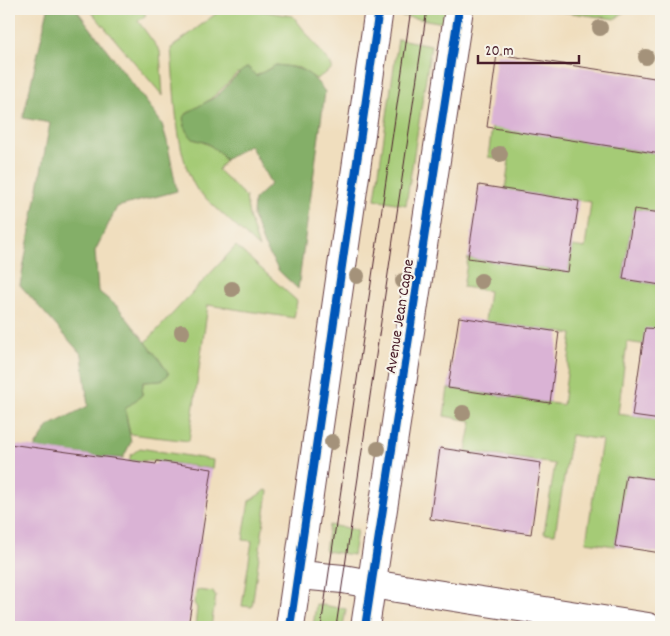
<svg xmlns="http://www.w3.org/2000/svg" width="670" height="636" viewBox="0 0 670 636" font-family="Dekko,sans-serif">
<style>
.green{fill:#a5cb76;stroke:#787550}
.forest{fill:#84af67;stroke:#676749}
.building{fill:#dab3d5}
.lines{fill:none;stroke-linecap:round;stroke-linejoin:round}
.minor-casing{stroke:#633c41;stroke-width:30}
.tertiary-casing{stroke:#633c41;stroke-width:30}
.minor{stroke:#fff;stroke-width:28}
.tertiary{stroke:#fff;stroke-width:28}
.tram{stroke:#4a1f2b;stroke-width:1}
.cycleway-casing{stroke:#f7f3e8;stroke-width:11}
.cycleway{stroke:#0057b8;stroke-width:8}
.tree{fill:#a4927a}
.labels{text-anchor:middle;stroke-width:4;stroke-linejoin:round;paint-order:stroke}
.street-label{font-size:16px;fill:#4a1f2b;stroke:#f7f3e8}
</style>
<rect width="100%" height="100%" fill="#f7f3e8"/>
<filter id="ink" filterUnits="userSpaceOnUse"><feTurbulence type="fractalNoise" baseFrequency=".02" numOctaves="2"/><feDisplacementMap in="SourceGraphic" scale="10" xChannelSelector="R" yChannelSelector="G"/><feConvolveMatrix kernelMatrix="1 2 1 2 8 2 1 2 1" color-interpolation-filters="sRGB"/></filter>
<filter id="wash" filterUnits="userSpaceOnUse"><feTurbulence type="fractalNoise" baseFrequency=".0096" numOctaves="4" result="noise"/><feDisplacementMap in="SourceGraphic" scale="20" xChannelSelector="R" yChannelSelector="G"/><feGaussianBlur stdDeviation="1.12" result="paint"/><feColorMatrix in="noise" values="0 0 0 0 0 0 0 0 0 0 0 0 0 0 0 0 0 1.4 0 .05"/><feComposite in="paint" operator="in"/></filter>
<g filter="url(#wash)">
<rect width="100%" height="100%" fill="#f0debe"/>
<path class="green" d="M89,9H141L146,15L138,21L160,51L163,96Z
M222,9H248L293,16L332,66V69L316,79L299,68L276,65L256,76L237,73C220,92 209,102 186,114L193,139C208,143 217,148 225,160L218,170L246,197L249,216L259,248L197,190C174,153 175,91 171,48Z
M391,9H446L444,23L390,14Z
M543,9H628L615,19Z
M398,39L431,45L406,205L375,199Z
M492,127L661,154V213L634,209L623,279L661,285V347L627,342L618,414L661,420V480L626,475L615,546L586,542L602,440L571,435L555,534L544,533L555,464L466,451L472,421L444,416L448,388L563,405L572,334L485,321L489,291L463,287L468,258L568,272L572,246L585,248L591,202L505,190L509,160L488,157Z
M236,246L297,301L294,318L208,305L189,441L130,434L125,409L142,395L143,382L160,381L168,374L146,342Z
M140,448L213,460L212,469L157,461H129L131,455Z
M266,490L268,491L252,607L242,606L252,541L243,540L249,501Z
M329,525L357,530L353,555L325,551Z
M197,590L214,592V595H216L211,627H195L197,608L194,603Z
M316,604L346,609L343,627H313Z"/>
<path class="forest" d="M48,9H76L151,108L162,124L167,141L177,191L117,207L95,251L98,291L118,307L159,359L169,374L161,381L143,382L142,395L125,409L131,442L123,458H111L34,448L49,426L88,406L82,355L20,285L50,123L23,118Z
M276,65C303,68 309,70 325,92L298,289L279,271L264,245L253,216L254,200L271,184L250,145L225,160L220,153L207,143L193,139L186,131L183,118C192,107 208,103 219,94C230,84 234,75 248,67L256,76Z"/>
<g id="blocks">
<path class="building" d="M497,54L661,79V154L487,127Z
M479,185L579,201L568,272L468,258Z
M634,209L661,213V285L623,279Z
M459,317L559,332L550,403L448,388Z
M645,328L661,329V420L632,416Z
M9,444L156,464L157,461L212,469L188,627H9Z
M440,448L541,463L531,534L430,519Z
M626,475L661,480V553L615,546Z"/>
</g>
</g>
<g filter="url(#ink)">
<use href="#blocks" fill-opacity="0" stroke="#633c41" stroke-width="1"/>
<g class="lines">
<defs>
<path id="minor" d="M299,575L343,579L371,584L648,627"/>
<path id="tertiary" d="M290,627L379,9
M365,627L459,9"/>
</defs>
<use href="#minor" class="minor-casing"/>
<use href="#tertiary" class="tertiary-casing"/>
<use href="#minor" class="minor"/>
<use href="#tertiary" class="tertiary"/>
<path class="tram" d="M321,627L411,9
M336,627L427,9"/>
<defs>
<path id="cycleway" d="M290,627L379,9
M365,627L459,9"/>
</defs>
<use href="#cycleway" class="cycleway-casing"/>
<use href="#cycleway" class="cycleway"/>
</g>
<g class="tree">
<circle cx="600" cy="28" r="8"/>
<circle cx="646" cy="57" r="8"/>
<circle cx="500" cy="154" r="8"/>
<circle cx="357" cy="276" r="8"/>
<circle cx="403" cy="281" r="8"/>
<circle cx="481" cy="281" r="8"/>
<circle cx="232" cy="289" r="8"/>
<circle cx="182" cy="332" r="8"/>
<circle cx="463" cy="413" r="8"/>
<circle cx="332" cy="442" r="8"/>
<circle cx="378" cy="449" r="8"/>
</g>
</g>
<g class="labels">
<g class="street-label">
<text transform="translate(398 316) rotate(-81)" y="6">Avenue Jean Cagne</text>
</g>
</g>
<rect width="670" height="636" fill="none" stroke="#f7f3e8" stroke-width="30"/>
<path d="M478 55v8h101v-8" fill="none" stroke="#4a1f2b" stroke-width="2.5"/>
<text x="485" y="55" font-size="15" fill="#4a1f2b" stroke="#f7f3e8" stroke-width="4" paint-order="stroke">20 m</text>
</svg>
